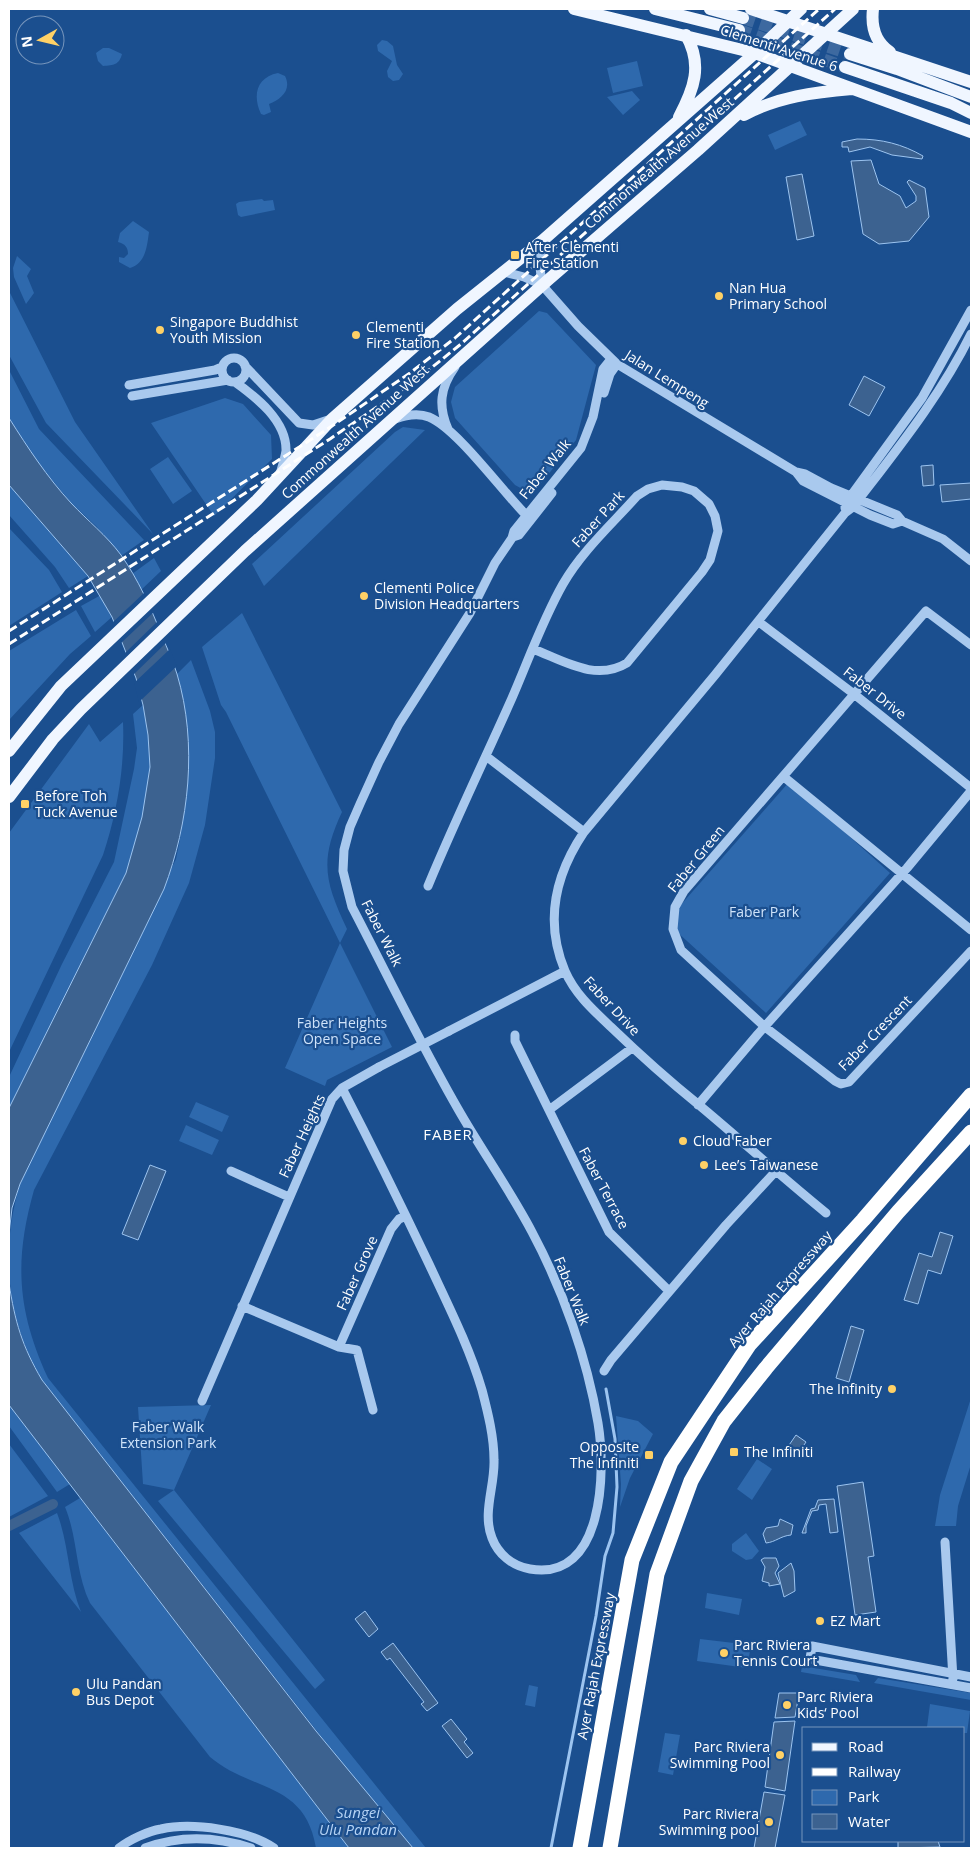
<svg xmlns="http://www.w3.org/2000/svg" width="980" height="1857" viewBox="0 0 980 1857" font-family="'Open Sans',sans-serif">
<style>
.green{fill:#2e69ad}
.water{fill:#3c6290;stroke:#9cc4f0}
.pier{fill:#1b4f8f}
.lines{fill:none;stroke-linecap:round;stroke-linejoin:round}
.stream{stroke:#9cc4f0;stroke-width:3}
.canal{stroke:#3c6290;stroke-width:10}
.major-tunnel{stroke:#3d69a0;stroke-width:12;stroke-dasharray:12 6;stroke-linecap:butt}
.minor{stroke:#a9c9ee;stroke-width:9}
.major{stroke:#f0f6ff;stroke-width:12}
.highway{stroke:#fff;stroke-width:15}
.rail{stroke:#fff;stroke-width:3;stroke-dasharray:9 4;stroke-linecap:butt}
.minor-bridge{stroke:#a9c9ee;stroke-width:9}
.poi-dot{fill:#ffd166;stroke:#1b4f8f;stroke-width:2}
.labels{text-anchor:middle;stroke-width:4.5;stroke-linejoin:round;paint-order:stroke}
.street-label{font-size:14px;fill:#fff;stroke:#1b4f8f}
.poi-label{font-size:14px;fill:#fff;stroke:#1b4f8f;text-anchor:start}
.park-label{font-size:14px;fill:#cfe3fa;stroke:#1b4f8f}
.neighbourhood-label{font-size:15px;letter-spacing:1px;fill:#fff;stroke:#1b4f8f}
.water-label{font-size:15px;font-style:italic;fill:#b5d3f5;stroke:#1b4f8f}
</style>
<rect width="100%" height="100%" fill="#1b4f8f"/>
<path class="green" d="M382,40L387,41L393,46L397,65L403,74L399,80L393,81L388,77L387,71L392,61L378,51L377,45Z
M103,48H109L122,54C119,65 114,65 103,66L98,61L96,53Z
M637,61L643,86L613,93L607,68Z
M278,73L285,76C292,90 281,99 269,104L271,112L264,115L261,114C252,95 257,77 278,73Z
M632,91L640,100L623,115L607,97Z
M800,121L807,135L775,150L768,135Z
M262,199L264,201L273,200L275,210L241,217L238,215L236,204L239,202Z
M133,221L149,232C147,246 146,263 130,268L119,262V257L124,258L128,254C128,247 125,244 118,242L120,233Z
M17,256L31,269L27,276L34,293L26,304L14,277L13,268Z
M9,291L75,422L153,534L46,423L9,355Z
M539,311L547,313L596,365L576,440L538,487L526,491L515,485L455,418L451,402L455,387Z
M9,370L39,429L144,540L121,556L96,526L72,504L37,462L9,418Z
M225,398L243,404L271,435L272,459L214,516L151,423Z
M403,427L425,430L264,586L252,564L395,432Z
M168,457L192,491L173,504L150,469Z
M9,485L88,576L69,588L55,567L9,515Z
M9,528L49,570L62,592L9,626Z
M154,558L161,571L141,590L132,574Z
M101,595L112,617L95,632L81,606Z
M76,610L91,636L70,654L9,720V651Z
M242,613L342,812C319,861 325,882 347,929L340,943L392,1047L327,1080L325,1086L285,1068L340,943L226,712L221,705L202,647Z
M191,660L210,711L215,732V758L205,825L189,883L152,965L34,1190C14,1261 17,1310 48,1378L426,1848H413L374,1804L42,1380C6,1318 0,1251 20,1184L176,859C190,794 192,739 177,674Z
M143,705C146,725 151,746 150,767C149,802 137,839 126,873L9,1108V1077L62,964L114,862L134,769L137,748L133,714Z
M123,722C125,767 117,813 103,855L9,1052V833L89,724L100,742Z
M789,782L890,873L766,1013L676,931L678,908Z
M196,1102L229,1116L222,1132L189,1117Z
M186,1125L219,1140L212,1155L179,1141Z
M971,1398V1464L958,1506L956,1526H935L940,1495Z
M9,1405L70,1484L57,1492L9,1426Z
M211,1405L174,1490L325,1680L315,1689L158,1501L174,1490L143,1484L138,1407Z
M616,1416L638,1421L653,1434L630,1478L620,1507L621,1484Z
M9,1444L48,1496L9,1517Z
M757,1459L772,1469L752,1500L737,1489Z
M80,1498L349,1848H316C305,1781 251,1792 210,1757L90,1603C75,1572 78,1538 65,1507Z
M57,1513C69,1544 68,1579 81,1612L19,1533Z
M746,1533L759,1551L752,1559L746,1560L732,1551V1544Z
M707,1593L742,1599L739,1615L705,1608Z
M700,1639L751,1645L747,1668L697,1661Z
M802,1666L856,1675L860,1682L801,1672Z
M878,1678L971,1693V1700L874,1683Z
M529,1685L538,1687L535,1707L525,1705Z
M930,1704L970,1711L967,1733H964V1728L927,1727Z
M665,1733L680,1735L673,1775L658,1772Z"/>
<path class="water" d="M857,139C882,139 902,144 923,156L922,159L892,155L870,147L849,152L848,147H842V142Z
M871,160L879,184L900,196L906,208L916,201V196L907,182L909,180L925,188L929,217L909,241L879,244L863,234L851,161Z
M802,174L814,236L797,240L786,177Z
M864,376L885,387L869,416L849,405Z
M9,418C28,448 47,477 71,503C88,521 106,535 121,555C138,579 151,608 162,636C167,648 173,661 177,674C198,744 189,823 164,889L20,1184L12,1208L9,1234V1108L126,873L142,817L150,767L148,735L143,705L136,678L112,617L88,576L9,485Z
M933,465L934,485L923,486L921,466Z
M971,483V499L942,502L940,485Z
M150,1165L166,1171L138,1240L122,1234Z
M940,1232L953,1236L941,1274L928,1270L918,1304L904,1300L919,1253L932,1257Z
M9,1283C15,1322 22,1346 42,1380L316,1731L413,1848H349L9,1405Z
M851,1326L864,1330L849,1382L836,1378Z
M796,1435L806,1442L795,1458L785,1451Z
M863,1482L874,1556L868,1557L876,1612L855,1615L837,1486Z
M834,1499L838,1532L830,1533L826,1504L819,1505L818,1510L812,1511L806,1526V1533H802L811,1509L815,1508L818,1500Z
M780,1519L793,1525L791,1535C780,1536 776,1542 766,1543L763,1534L766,1528L778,1526Z
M764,1558H776L779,1566L775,1573L780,1584L769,1586V1583L762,1581L765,1567L761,1560Z
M791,1563L794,1571L795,1591L784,1597L778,1573Z
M365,1611L378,1629L369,1637L355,1619Z
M393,1643L438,1703L427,1711L421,1704L424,1702L390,1658L387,1660L381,1652Z
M779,1693H799L795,1717L775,1718Z
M451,1719L467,1739L464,1742L473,1753L467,1758L442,1726Z
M795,1721L785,1791L765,1787L774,1722Z
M764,1792L785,1795L775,1848H754Z
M898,1841H938L940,1847L898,1848Z"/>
<path class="pier" d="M145,592L155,611L120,644L112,623Z
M159,620L167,642L132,676L124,654Z
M170,649L177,666L139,702L134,683Z"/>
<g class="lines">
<path class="stream" d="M551,1848L596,1616L605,1556L613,1533L617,1487L615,1439L606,1389"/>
<path class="canal" d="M9,1526L53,1504"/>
<path class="major-tunnel" d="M743,18L850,54
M739,30L845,67"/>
<path class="minor" d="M542,241L540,267L542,285
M504,272L524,277L542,285L578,326L617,364L796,472L803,481L870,515L893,524L902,521
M222 370a12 12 0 1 1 24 0a12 12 0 1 1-24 0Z
M245,366L299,423L313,425L331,419
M235,382C256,397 287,421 286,451C285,458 282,467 280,474
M129,385L215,370L222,367
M604,393L610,374L617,364
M132,396L228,380
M395,419C406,415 419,413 429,417C458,429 504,494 529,518
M448,429C438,406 440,388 455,367
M796,472L805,474L831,488L897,515L902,521L943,539L971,561
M845,508V504L922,398L971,310
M513,537L519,535L552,493
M759,622L854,694L971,788
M971,645L926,611L684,891L675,907L673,929L681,950L765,1027L835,1081L841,1084L849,1082L971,951
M486,756L584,832
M784,777L971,930
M428,886C454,823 484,761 512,698C528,661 543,619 563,584C582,551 612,524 637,496L648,489L662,485L682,487L694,491L709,504L715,516L718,531L710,560L702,572L627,663C596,682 564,661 533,649
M449,1031L565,971
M515,1035V1041L609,1232L669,1291
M342,1088C372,1146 401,1205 429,1264C448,1305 469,1346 482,1390C488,1413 494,1437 494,1460C495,1486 482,1513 492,1538C498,1554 512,1566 530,1569C604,1582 606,1471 598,1423C587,1358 563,1290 532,1232C510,1190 482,1151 458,1109C420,1043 387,974 352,907L343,871L344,850L350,827L360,804L379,762L399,724L470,613L495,563L512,538L514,531L581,448L593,417L603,369L611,359
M698,1105L758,1034L907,868L971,791
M549,1110L632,1048
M231,1171L289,1197
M826,1213C783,1178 742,1141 699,1105C668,1080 639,1054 611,1027C593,1010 575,994 565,971C544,921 555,875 584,832L715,675L845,513L853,507C895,452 940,397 971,334
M242,1306L339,1347L357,1350L373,1410
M339,1347L391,1229L399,1219L406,1216
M604,1371L611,1360L726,1225L775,1172
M202,1401L332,1099L342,1088L379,1067
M945,1542L953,1679
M971,1677L812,1646L810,1659L971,1688
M119,1848C129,1840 148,1831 161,1829C192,1822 248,1830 274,1848
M145,1848C180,1835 215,1836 251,1848"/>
<path class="major" d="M574,9L755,53L971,132
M655,9L739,30
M710,9L743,18
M751,9L971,82
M873,9C871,26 875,42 890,52
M850,54L897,69L971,97
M845,67L951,103L971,113
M744,115C777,97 815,92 852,89
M679,117C694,89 703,65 686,35
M9,751L61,686L257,500L332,419L457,309L542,241L755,53L801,9
M9,797L53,739L81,709L245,551L548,280L698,150L853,9"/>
<path class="highway" d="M580,1848L632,1560L671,1462L749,1345L863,1220L971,1095
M610,1848L657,1574L691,1481L724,1421L766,1368L898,1212L971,1132"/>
<path class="rail" d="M9,631L326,430L410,373L455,338L819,9
M9,644L330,439L415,381L461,344L835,9"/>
<path class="minor-bridge" d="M379,1067L449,1031"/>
</g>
<g class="poi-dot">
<rect x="510" y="250" width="10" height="10" rx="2.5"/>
<circle cx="719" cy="296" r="5"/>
<circle cx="160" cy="330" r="5"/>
<circle cx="356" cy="335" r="5"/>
<circle cx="364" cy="596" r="5"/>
<rect x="20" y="799" width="10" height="10" rx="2.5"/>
<circle cx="683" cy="1141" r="5"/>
<circle cx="704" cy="1165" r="5"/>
<circle cx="892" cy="1389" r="5"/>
<rect x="729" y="1447" width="10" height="10" rx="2.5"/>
<rect x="644" y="1450" width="10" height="10" rx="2.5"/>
<circle cx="820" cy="1621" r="5"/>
<circle cx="724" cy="1653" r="5"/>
<circle cx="76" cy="1692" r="5"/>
<circle cx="787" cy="1705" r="5"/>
<circle cx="780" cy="1755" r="5"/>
<circle cx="769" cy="1822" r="5"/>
</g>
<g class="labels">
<g class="street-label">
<text transform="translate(779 48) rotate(18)" y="5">Clementi Avenue 6</text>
<text transform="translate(659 163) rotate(-41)" y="5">Commonwealth Avenue West</text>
<text transform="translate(667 379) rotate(32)" y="5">Jalan Lempeng</text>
<text transform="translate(355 432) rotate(-42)" y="5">Commonwealth Avenue West</text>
<text transform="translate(545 469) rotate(-51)" y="5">Faber Walk</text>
<text transform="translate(598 519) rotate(-48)" y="5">Faber Park</text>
<text transform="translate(875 693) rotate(38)" y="5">Faber Drive</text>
<text transform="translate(696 859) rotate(-51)" y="5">Faber Green</text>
<text transform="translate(382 933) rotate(63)" y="5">Faber Walk</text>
<text transform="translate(612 1006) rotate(47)" y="5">Faber Drive</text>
<text transform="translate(875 1033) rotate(-46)" y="5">Faber Crescent</text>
<text transform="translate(302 1136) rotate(-65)" y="5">Faber Heights</text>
<text transform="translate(604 1188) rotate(62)" y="5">Faber Terrace</text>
<text transform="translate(357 1273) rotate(-66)" y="5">Faber Grove</text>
<text transform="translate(780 1289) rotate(-49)" y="5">Ayer Rajah Expressway</text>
<text transform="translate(572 1291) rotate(68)" y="5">Faber Walk</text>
<text transform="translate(596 1666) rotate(-79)" y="5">Ayer Rajah Expressway</text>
</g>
<g class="poi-label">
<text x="525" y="252">After Clementi<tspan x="525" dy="16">Fire Station</tspan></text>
<text x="729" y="293">Nan Hua<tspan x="729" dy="16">Primary School</tspan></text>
<text x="170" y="327">Singapore Buddhist<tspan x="170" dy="16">Youth Mission</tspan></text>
<text x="366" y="332">Clementi<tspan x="366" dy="16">Fire Station</tspan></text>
<text x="374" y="593">Clementi Police<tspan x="374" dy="16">Division Headquarters</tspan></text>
<text x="35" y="801">Before Toh<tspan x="35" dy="16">Tuck Avenue</tspan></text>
<text x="693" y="1146">Cloud Faber</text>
<text x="714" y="1170">Lee’s Taiwanese</text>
<text x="882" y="1394" text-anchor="end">The Infinity</text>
<text x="639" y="1452" text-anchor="end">Opposite<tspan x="639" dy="16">The Infiniti</tspan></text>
<text x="744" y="1457">The Infiniti</text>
<text x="830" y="1626">EZ Mart</text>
<text x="734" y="1650">Parc Riviera<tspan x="734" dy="16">Tennis Court</tspan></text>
<text x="86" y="1689">Ulu Pandan<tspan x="86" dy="16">Bus Depot</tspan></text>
<text x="797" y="1702">Parc Riviera<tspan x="797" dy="16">Kids‘ Pool</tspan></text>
<text x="770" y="1752" text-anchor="end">Parc Riviera<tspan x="770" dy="16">Swimming Pool</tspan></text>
<text x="759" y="1819" text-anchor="end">Parc Riviera<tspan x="759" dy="16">Swimming pool</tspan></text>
</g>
<g class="park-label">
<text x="764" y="917">Faber Park</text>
<text x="342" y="1028">Faber Heights<tspan x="342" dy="16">Open Space</tspan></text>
<text x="168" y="1432">Faber Walk<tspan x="168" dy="16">Extension Park</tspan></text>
</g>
<g class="neighbourhood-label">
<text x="448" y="1140">FABER</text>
</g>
<g class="water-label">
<text x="358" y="1818">Sungei<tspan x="358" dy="17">Ulu Pandan</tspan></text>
</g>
</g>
<rect width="980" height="1857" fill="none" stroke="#ffffff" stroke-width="20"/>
<rect x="802" y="1727" width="162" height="115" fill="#1b4f8f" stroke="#7695bc"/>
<rect x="812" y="1743" width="25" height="8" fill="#f0f6ff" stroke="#7695bc"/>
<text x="848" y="1752" font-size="15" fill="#ffffff">Road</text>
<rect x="812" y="1768" width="25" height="8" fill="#ffffff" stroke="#7695bc"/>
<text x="848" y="1777" font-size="15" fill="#ffffff">Railway</text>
<rect x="812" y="1790" width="25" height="15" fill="#2e69ad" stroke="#7695bc"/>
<text x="848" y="1802" font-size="15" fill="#ffffff">Park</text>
<rect x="812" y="1814" width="25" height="15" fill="#3c6290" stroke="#7695bc"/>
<text x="848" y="1827" font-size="15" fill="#ffffff">Water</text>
<g transform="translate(40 40) rotate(262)"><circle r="24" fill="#1b4f8f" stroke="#7695bc"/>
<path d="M0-4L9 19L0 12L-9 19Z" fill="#ffd166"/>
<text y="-8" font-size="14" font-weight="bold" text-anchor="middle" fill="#ffffff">N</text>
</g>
</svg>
